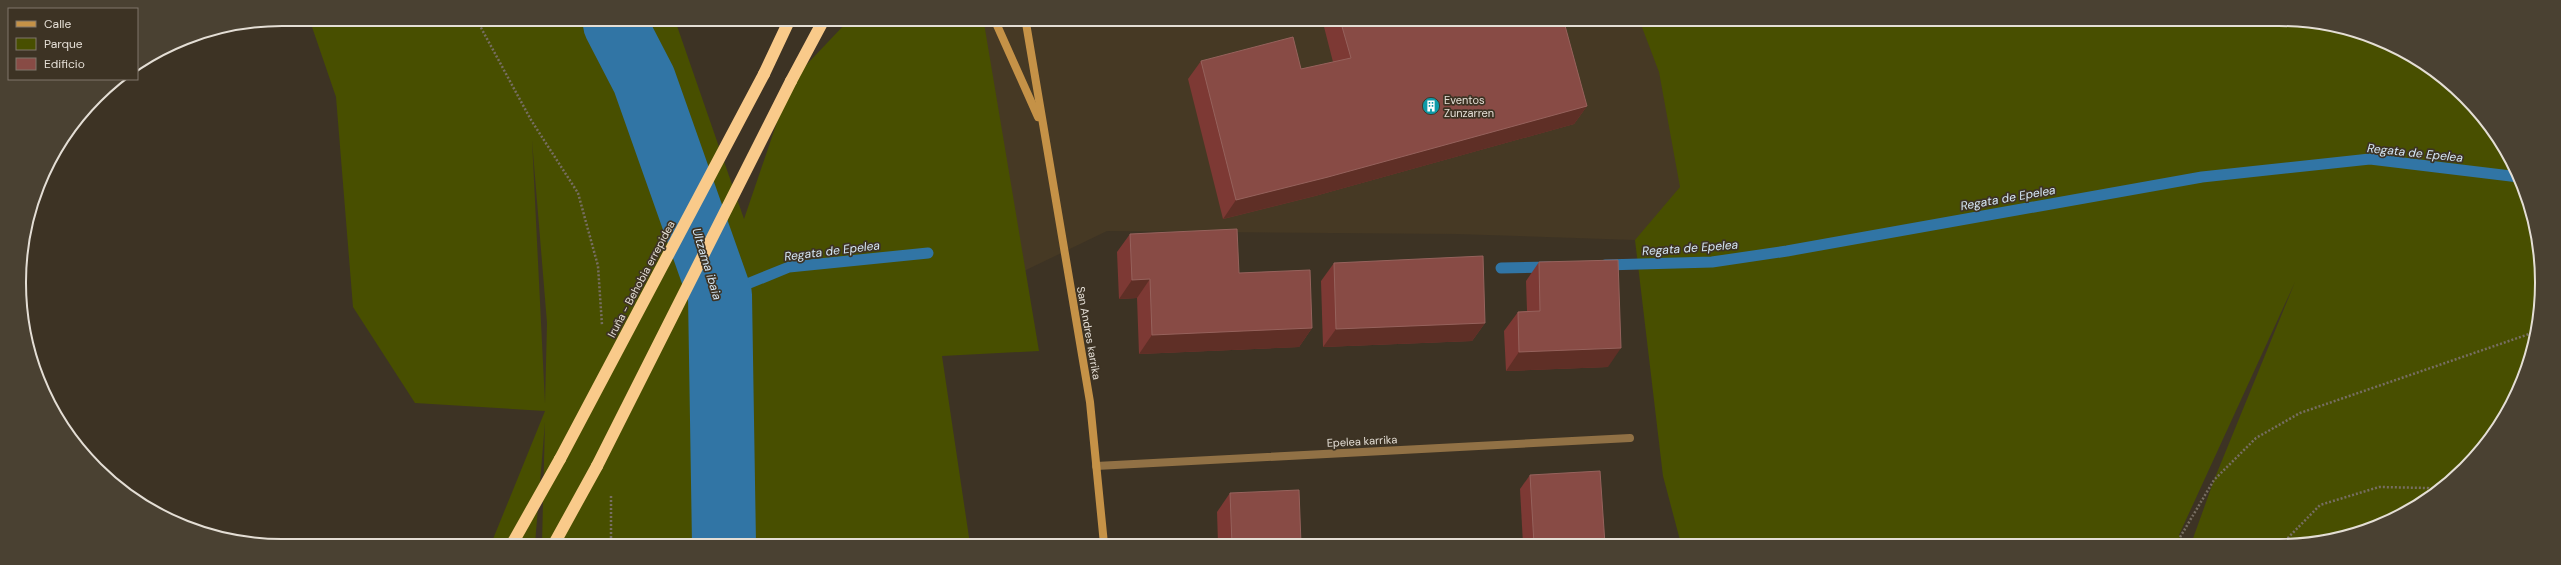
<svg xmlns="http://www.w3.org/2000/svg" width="2561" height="565" font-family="'DM Sans',sans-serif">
  <rect width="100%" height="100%" fill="#3d3324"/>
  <polygon fill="#463924" points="1728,22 1745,232 1635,240 1456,234 1107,231 1024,271 975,23"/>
  <g fill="#484f00" fill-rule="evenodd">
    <polygon points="2313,21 2363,33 2410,54 2452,85 2488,122 2515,166 2533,215 2541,265 2540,317 2515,399 2465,469 2395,519 2313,544 2191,544 2214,480 2295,282 2179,535 2182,544 1681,544 1663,476 1635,240 1680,187 1659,72 1640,22"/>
    <path d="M676 23 744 219 791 81 846 23H984L1039 351 942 356 970 544H542L545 422 535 544H491L545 411 415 403 353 307 336 97 311 24ZM532 140 547 323 545 403Z"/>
  </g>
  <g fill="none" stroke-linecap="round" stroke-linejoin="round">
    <g stroke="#3175a5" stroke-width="11">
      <polyline points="1605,265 1712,262 1787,251 2202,177 2370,159 2519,177"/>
      <polyline points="1501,268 1550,267"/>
      <polyline points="720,295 789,267 928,253"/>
    </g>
    <polyline stroke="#3175a5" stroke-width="64" points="615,24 644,80 720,295 724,544"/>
    <g stroke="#776e62" stroke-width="2.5" stroke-dasharray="2 2" stroke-linecap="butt">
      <polyline points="479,24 531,120 578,193 598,266 602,325"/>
      <polyline points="611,496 611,544"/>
      <polyline points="2176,544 2214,480 2256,438 2300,413 2535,332"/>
      <polyline points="2282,544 2320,505 2379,487 2428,488 2433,492"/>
    </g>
    <polyline stroke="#917145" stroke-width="8" points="1096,466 1630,438"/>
    <g stroke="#c59247" stroke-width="8">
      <polyline points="996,23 1038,117"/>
      <polyline points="1026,23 1090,402 1104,544"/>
    </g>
    <g stroke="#f9ca8a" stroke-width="12">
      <polyline points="764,74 788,23"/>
      <polyline points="791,81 822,23"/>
      <polyline points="512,544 560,459"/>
      <polyline points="554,544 597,466"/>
    </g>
    <g stroke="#f9ca8a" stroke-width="12">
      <polyline points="560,459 764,74"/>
      <polyline points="597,466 791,81"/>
    </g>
  </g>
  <g fill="#7d3934">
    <polygon points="1564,22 1587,106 1574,124 1315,196 1223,219 1188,79 1201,61 1301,69 1333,62 1323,23"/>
    <polygon points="1130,234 1239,273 1312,328 1299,347 1139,354 1137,298 1119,299 1117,252"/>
    <polygon points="1539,262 1608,367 1506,371 1504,331 1518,312 1527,311 1526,281"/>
    <polygon points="1334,263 1485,323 1472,341 1323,347 1321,281"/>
    <polygon points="1530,475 1605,544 1523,544 1520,489"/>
    <polygon points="1230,493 1301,544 1218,544 1217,512"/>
  </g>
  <g fill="#5f2f26">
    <polygon points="1587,106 1574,124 1315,196 1223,219 1236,200"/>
    <polygon points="1150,279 1137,298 1119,299 1132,280"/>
    <polygon points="1485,323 1472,341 1323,347 1336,329"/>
    <polygon points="1312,328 1299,347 1139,354 1152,335"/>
    <polygon points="1621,348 1608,367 1506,371 1519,352"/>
  </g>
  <g fill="#884b45" stroke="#96625c">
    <polygon points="1564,22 1587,106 1328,177 1236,200 1201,61 1293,37 1301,69 1351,58 1341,23"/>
    <polygon points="1237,229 1239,273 1310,270 1312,328 1152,335 1150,279 1132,280 1130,234"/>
    <polygon points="1483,256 1485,323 1336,329 1334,263"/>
    <polygon points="1618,260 1621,348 1519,352 1518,312 1540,311 1539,262"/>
    <polygon points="1600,471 1605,544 1534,544 1530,475"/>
    <polygon points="1299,490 1301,544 1232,544 1230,493"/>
  </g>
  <defs>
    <symbol id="building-disc" viewBox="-11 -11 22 22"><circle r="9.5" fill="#0f9aa8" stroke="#3d3324"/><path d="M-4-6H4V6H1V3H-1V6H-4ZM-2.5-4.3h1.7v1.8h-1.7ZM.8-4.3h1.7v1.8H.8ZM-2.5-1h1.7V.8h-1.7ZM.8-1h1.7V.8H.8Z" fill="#fff"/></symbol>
  </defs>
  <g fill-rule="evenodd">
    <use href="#building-disc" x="1421" y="96" width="20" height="20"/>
  </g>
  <g text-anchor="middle" stroke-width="3.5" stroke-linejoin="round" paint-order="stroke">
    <g font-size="11" fill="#e4ded5" stroke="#3d3324" text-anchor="start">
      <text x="1444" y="104">Eventos<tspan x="1444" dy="13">Zunzarren</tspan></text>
    </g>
    <g font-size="11" fill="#e4ded5" stroke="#3d3324">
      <text transform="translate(641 279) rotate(-62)" y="4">Iruña - Behobia errepidea</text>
      <text transform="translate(1089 333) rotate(80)" y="4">San Andres karrika</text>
      <text transform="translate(1362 441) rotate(-3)" y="4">Epelea karrika</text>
    </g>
    <g font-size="12" font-style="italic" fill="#d6e7f5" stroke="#3d3324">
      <text transform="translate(2415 153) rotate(6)" y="4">Regata de Epelea</text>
      <text transform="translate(2008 198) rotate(-10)" y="4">Regata de Epelea</text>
      <text transform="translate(1690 248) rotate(-4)" y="4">Regata de Epelea</text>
      <text transform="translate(832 251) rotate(-7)" y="4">Regata de Epelea</text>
      <text transform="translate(707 264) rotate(73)" y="4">Ultzama ibaia</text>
    </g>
  </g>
  <path d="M0 0H2561V565H0ZM282 26H2279A256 256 0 0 1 2535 282V283A256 256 0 0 1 2279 539H282A256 256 0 0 1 26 283V282A256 256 0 0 1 282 26Z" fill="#4a4132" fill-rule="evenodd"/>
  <path fill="none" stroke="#e4ded5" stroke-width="2" d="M282 26H2279A256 256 0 0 1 2535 282V283A256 256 0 0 1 2279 539H282A256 256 0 0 1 26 283V282A256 256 0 0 1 282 26Z"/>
  <rect x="8" y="8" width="130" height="72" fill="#3d3324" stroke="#80776b"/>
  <rect x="16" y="21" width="20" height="6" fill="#c59247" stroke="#80776b"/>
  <text x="44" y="28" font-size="12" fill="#e4ded5">Calle</text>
  <rect x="16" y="38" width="20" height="12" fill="#484f00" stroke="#80776b"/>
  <text x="44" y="48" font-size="12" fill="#e4ded5">Parque</text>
  <rect x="16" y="58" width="20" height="12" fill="#884b45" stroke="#80776b"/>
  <text x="44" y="68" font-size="12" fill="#e4ded5">Edificio</text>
</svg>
